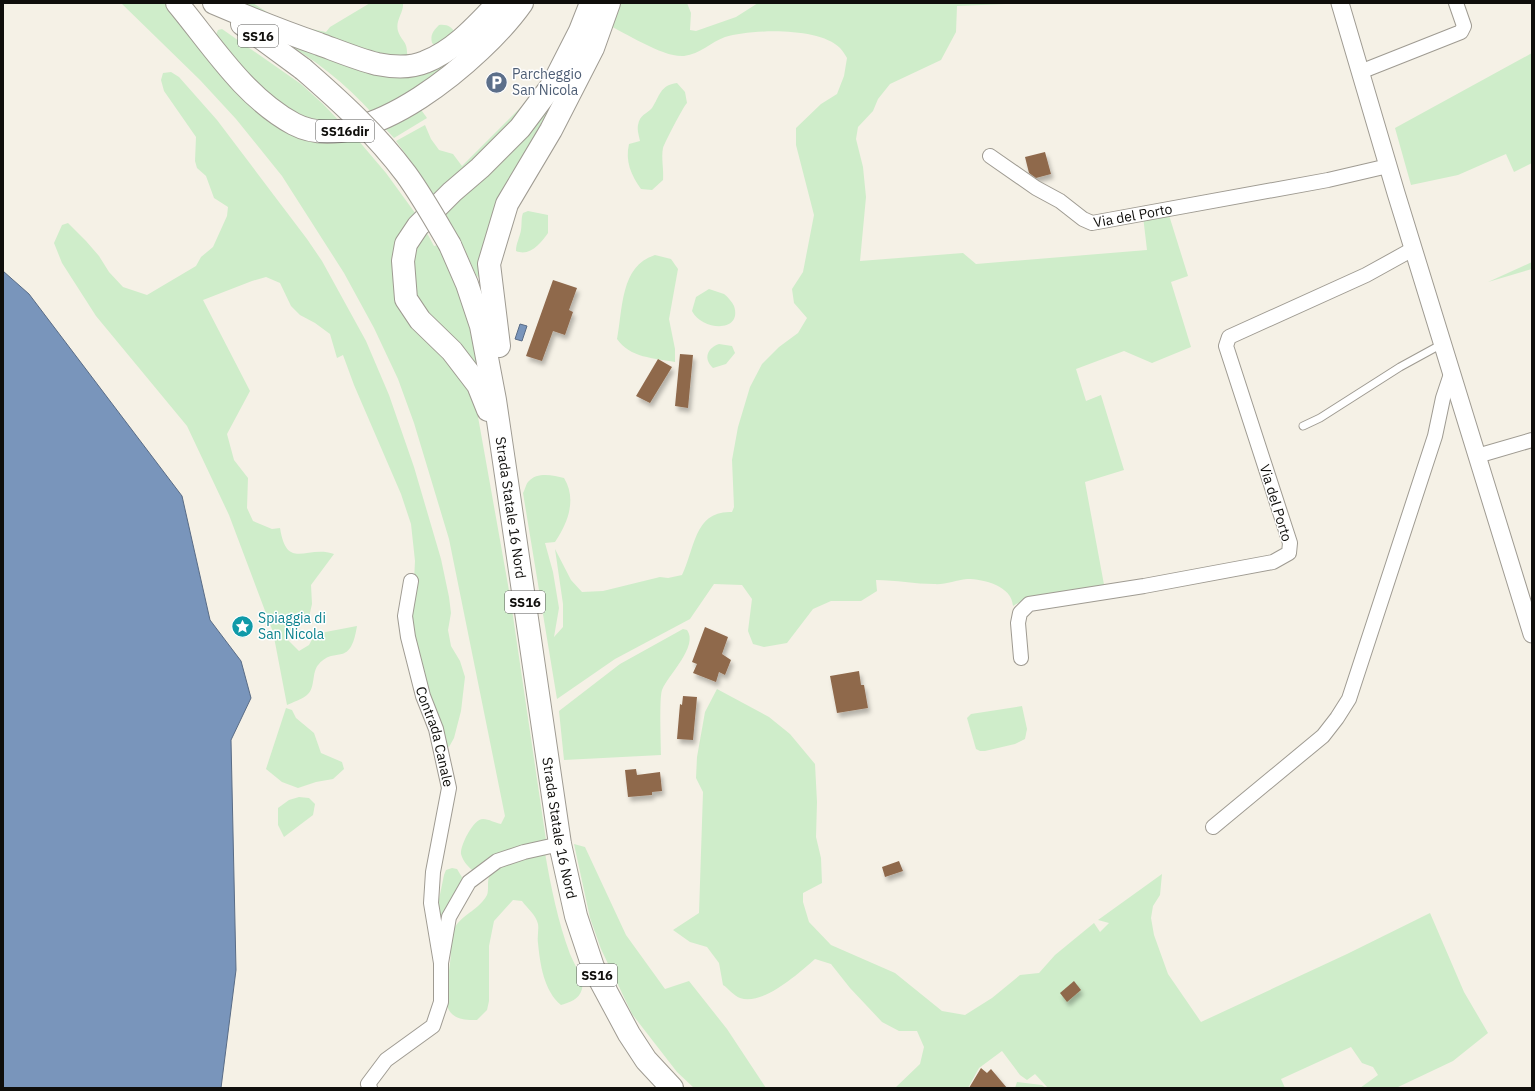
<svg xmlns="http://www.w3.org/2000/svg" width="1535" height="1091" font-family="'IBM Plex Sans',sans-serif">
  <defs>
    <filter id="shadow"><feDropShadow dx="2.5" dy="4.5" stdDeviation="2" flood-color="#0004"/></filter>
  </defs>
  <rect width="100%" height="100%" fill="#f5f1e6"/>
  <g fill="#cfedca">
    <path d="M121 3H171L253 99 352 133 386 173 418 217 399 252 437 351 463 380 475 400 510 596 546 840 474 872C469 867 463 862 461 854 460 846 473 819 483 819 489 819 495 823 501 824L505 816 449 539 414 423 398 379 374 328 344 273 282 176 236 119 200 80Z"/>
    <path d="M243 3H253L270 14 302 27 326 32 330 27 370 3H403C404 13 395 20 398 31 402 43 408 40 407 57L375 56 265 17Z"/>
    <path d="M614 3H687L691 13 690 30 696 31 736 17 758 3H1034L957 6 956 32 941 60 890 84 878 99 873 111 858 127 856 139 863 167 866 197 860 261 963 253 976 264 1147 250 1143 216 1168 212 1188 276 1171 282 1191 347 1152 363 1124 351 1076 369 1086 401 1101 395 1124 470 1085 482 1105 590C1077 592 1036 591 1013 606 1012 586 984 579 967 579 956 580 945 585 934 584 915 584 896 580 876 580L877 591 861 601H831L813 609 787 643 764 647 753 644 748 631 752 599 742 585 714 584 690 619 615 659 557 699 523 493C525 490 526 483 529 481 537 472 553 475 564 478 577 499 568 523 555 542L545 543 553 572 559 608 554 637 563 627V604L555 549 571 580 582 592 603 591 660 577 668 578 682 575C695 549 694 510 732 512L734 507 732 460 738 427 750 387 762 364 779 347 798 333 807 318 794 303 792 289 803 272 814 215 796 145V128L821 104 837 94 844 76 847 58C845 55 843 51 840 48 819 27 752 29 725 37 711 42 700 54 684 56 664 58 626 33 606 24Z"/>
    <path d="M439 25C447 24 453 27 456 35L438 48 432 43C430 35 433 31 439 25Z"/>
    <polygon points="222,29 301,84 323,104 343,125 328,128 279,108 215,37 218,30"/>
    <path d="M278 38 376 67 468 42 442 74 373 114C345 83 314 59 278 38Z"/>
    <polygon points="576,46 480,279 476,275 465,250 445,213"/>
    <polygon points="1532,53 1532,163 1514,172 1506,154 1458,175 1411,185 1395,128"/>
    <path d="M171 72 179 77 217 120 307 239 322 261 366 341 389 395 414 467 441 559 449 597 451 613 448 630 451 646 460 661 465 677 461 711 454 738 449 747 442 743 411 641 415 561 411 524 401 494 354 385 343 355 337 358 330 334 315 323 300 315 291 306 280 283 266 277 252 281 203 300 250 391 227 434 234 460 248 478 247 508 253 521 272 529 280 528C287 572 307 544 334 554L311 585 312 604 309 617 293 628 288 640 299 651 309 645 315 634 357 626C350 669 336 645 319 664 311 672 316 688 307 695 301 700 293 702 287 705L273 632 229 515 187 426 96 316 62 263 54 243 62 225 68 223 86 241 99 256 109 272 123 287 147 295 196 266 201 257 213 247 227 216 228 207 214 198 206 176 197 168 195 161 196 137 164 91 161 80 163 73Z"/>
    <path d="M677 83 685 92 687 103C683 107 665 142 663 148 661 158 664 170 663 180L652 190 641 189C631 175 625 161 629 144L640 141C639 136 637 130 638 125 640 114 646 115 652 108 660 96 660 85 677 83Z"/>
    <polygon points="522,106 521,113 516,121 434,196 425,181 396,141 425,125 431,139 439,150 453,154 462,166"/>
    <polygon points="419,107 427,118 394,138 381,124"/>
    <path d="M528 211 548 215V233C541 243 530 257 516 251 516 243 520 237 521 230 522 224 521 218 523 213Z"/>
    <path d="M422 224 434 246 438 245C463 289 472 337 482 386L416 308 405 266Z"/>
    <path d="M655 255 671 259 678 269 669 319 675 349V362C654 358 630 358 617 339 623 309 620 266 655 255Z"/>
    <polygon points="1532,262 1532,269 1488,282"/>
    <path d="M709 289C714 291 719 292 724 294 728 297 732 302 734 306 743 333 702 331 692 311L696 297Z"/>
    <path d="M719 344 732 346 735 353 726 364 713 368C703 359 707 348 719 344Z"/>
    <path d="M683 629 687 630C699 646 668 675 662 690 659 699 661 743 661 755L564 760 559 711 620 664Z"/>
    <path d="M717 689 769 717 790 734 815 764 817 802 816 837 821 858 822 883 803 893V902L809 922 831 945 895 973 942 1011 965 1015 992 998 1020 975 1039 973 1055 955 1094 923 1100 932 1109 923 1098 920 1162 874 1160 895 1153 906 1151 918 1154 935 1168 974 1201 1022 1347 954 1430 913 1464 992 1488 1033 1453 1061 1396 1088H1360L1378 1075 1373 1067 1362 1063 1351 1047 1281 1079 1285 1088H1048L1035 1074 1027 1080 1020 1075 1002 1051 979 1068 968 1088H895L920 1064 924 1047 917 1031H899L882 1022 850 988 831 964 815 959C799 973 763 1006 740 998 734 996 728 988 723 985L719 963 707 947 690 942 673 930 699 913 703 792 696 778 697 757 705 712Z"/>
    <polygon points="1022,706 1027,729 1025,739 1015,744 985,751 980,751 976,749 967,718 971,714"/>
    <polygon points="286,708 292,710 296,718 314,733 321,753 342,762 344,769 333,779 316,782 298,788 282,782 266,769"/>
    <polygon points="299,797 309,798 315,804 313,815 284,837 278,825 278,808 289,800"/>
    <polygon points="574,844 585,847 626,935 665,989 689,981 727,1029 766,1088 694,1088 677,1072 632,1014 601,949 590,918"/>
    <path d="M545 853C551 887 558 922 570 954 574 964 584 979 582 989 579 1000 570 1002 561 1005 544 991 540 964 538 943 537 937 539 930 538 924 536 915 527 908 522 901L513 900 494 921 489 946V1001L487 1010 477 1020C435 1022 447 992 450 963 452 951 449 939 455 927 464 913 479 910 487 895 489 890 487 882 489 877 491 873 494 870 496 866Z"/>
    <polygon points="452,868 457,869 463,879 434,940 437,909 444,875 446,870"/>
    <polygon points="1017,1082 1042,1085 1046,1088 1015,1088"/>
  </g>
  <g fill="#7995bb" stroke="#596c86">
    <polygon points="3,271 29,294 182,496 210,620 241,661 251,698 231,740 236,970 221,1088 3,1088"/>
    <polygon points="520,324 527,326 522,341 515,339"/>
  </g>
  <g fill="#8f694c" filter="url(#shadow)">
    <polygon points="1045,152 1051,174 1036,178 1029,173 1025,157"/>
    <polygon points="553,280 577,288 569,310 573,312 565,335 553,331 542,361 526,356"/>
    <polygon points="680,354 693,355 688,408 675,406"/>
    <polygon points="658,359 672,367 650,403 636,396"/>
    <polygon points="705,627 728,637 722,654 731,660 725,675 719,672 716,682 693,673 697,664 692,662"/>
    <polygon points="859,671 861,685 864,685 868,708 837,713 830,676"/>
    <polygon points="683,696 697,697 693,740 677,739 680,704 682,705"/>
    <polygon points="636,769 637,775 660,772 662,791 652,792 652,795 628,797 625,770"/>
    <polygon points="899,861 903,871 885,877 882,867"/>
    <polygon points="1074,981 1081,990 1067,1002 1060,993"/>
    <polygon points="981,1068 987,1073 991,1069 1007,1088 969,1088"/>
  </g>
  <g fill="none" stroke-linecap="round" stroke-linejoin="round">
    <defs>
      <polyline id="service" points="1303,426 1320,418 1400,367 1442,344"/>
      <g id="minor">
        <polyline points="1360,72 1461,32 1464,26 1456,3"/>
        <path id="s1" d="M990 156 1036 188 1060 201 1083 219 1092 223 1328 180 1388 166"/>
        <polyline points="1477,456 1532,440"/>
        <path id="s2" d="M411 581 405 616 408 637 423 696 436 729 449 788 433 872 431 903 441 963"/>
        <polyline points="1021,658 1018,623 1020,613 1029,604 1144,586 1273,562 1289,553 1290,543 1226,346 1229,337 1366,275 1413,249"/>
        <polyline points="1213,827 1323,736 1337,718 1349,699 1435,436 1443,398 1451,374"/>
        <polyline points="370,1088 368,1084 386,1060 433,1026 441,1002 441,963 449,917 469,882 497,861 524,852 560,844"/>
      </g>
      <polyline id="tertiary" points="1340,3 1396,193 1532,634"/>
      <g id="primary">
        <path d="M177 3C212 45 244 97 294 124 364 161 484 57 522 3"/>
        <path d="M214 3C249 18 284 32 319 44 338 51 357 59 377 64 392 67 411 68 425 62 455 50 476 26 498 3"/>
        <polyline points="242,24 303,69"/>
        <path id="s3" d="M450 245 467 284 481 326 495 400 560 844 576 916 593 967 629 1034 646 1060 672 1088"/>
        <polyline points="499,346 489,264 507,204 551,130 593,48 609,3"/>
        <polyline points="488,410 478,385 452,351 420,320 406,299 403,261 406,244 418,226 452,192 480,168 520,128 553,84 580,31 591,3"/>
      </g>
    </defs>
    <use href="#service" stroke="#9f9b92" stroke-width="9"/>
    <use href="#minor" stroke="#9f9b92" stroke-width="16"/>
    <use href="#tertiary" stroke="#9f9b92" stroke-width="19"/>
    <use href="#primary" stroke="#9f9b92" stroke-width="24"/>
    <use href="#service" stroke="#fff" stroke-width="7"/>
    <use href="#minor" stroke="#fff" stroke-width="14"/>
    <use href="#tertiary" stroke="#fff" stroke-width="17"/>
    <use href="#primary" stroke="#fff" stroke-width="22"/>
    <defs>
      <path id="primary-bridge" d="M303 69C340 101 376 134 406 174 422 196 436 221 450 245"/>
    </defs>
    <use href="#primary-bridge" stroke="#9f9b92" stroke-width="24" stroke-linecap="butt"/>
    <use href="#primary-bridge" stroke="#fff" stroke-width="22"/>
  </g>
  <defs>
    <symbol id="parking-disc" viewBox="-11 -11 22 22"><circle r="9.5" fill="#5c6f8a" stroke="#fff"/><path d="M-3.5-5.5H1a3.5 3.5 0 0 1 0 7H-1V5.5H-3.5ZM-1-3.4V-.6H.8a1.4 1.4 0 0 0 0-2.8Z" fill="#fff"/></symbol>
    <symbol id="sight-disc" viewBox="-11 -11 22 22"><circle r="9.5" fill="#0f9aa8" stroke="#fff"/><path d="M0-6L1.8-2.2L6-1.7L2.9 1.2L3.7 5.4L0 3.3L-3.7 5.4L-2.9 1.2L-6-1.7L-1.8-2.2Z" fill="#fff"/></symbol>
  </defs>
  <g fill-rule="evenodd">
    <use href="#parking-disc" x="484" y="70" width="25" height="25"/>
    <use href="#sight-disc" x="230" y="614" width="25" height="25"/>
  </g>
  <g text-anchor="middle" stroke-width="3" stroke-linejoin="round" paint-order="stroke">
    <g fill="#fff" stroke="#575654" stroke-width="1">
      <rect x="238" y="25" width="40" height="22" rx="3"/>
      <rect x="316" y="120" width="58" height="22" rx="3"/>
      <rect x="505" y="591" width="40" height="22" rx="3"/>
      <rect x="577" y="964" width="40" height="22" rx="3"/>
    </g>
    <g font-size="13" font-weight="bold" fill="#0f0e0b">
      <text x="258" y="41">SS16</text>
      <text x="345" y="136">SS16dir</text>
      <text x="525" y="607">SS16</text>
      <text x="597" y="980">SS16</text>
    </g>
    <g font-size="14" fill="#4e5e75" stroke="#fff" text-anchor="start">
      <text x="512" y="79">Parcheggio<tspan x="512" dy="16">San Nicola</tspan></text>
    </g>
    <g font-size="14" fill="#0f0e0b" stroke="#fff">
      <text dy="5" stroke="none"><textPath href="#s1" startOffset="164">Via del Porto</textPath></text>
      <text transform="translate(1276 503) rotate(73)" y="5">Via del Porto</text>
      <text dy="5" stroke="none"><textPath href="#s3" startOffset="271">Strada Statale 16 Nord</textPath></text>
      <text dy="5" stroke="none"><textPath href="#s2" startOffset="160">Contrada Canale</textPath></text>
      <text dy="5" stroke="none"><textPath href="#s3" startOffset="595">Strada Statale 16 Nord</textPath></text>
    </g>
    <g font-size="14" fill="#0d838f" stroke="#fff" text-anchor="start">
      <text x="258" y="623">Spiaggia di<tspan x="258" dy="16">San Nicola</tspan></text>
    </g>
  </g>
  <rect width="1535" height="1091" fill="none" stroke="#0f0e0b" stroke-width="8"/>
</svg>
